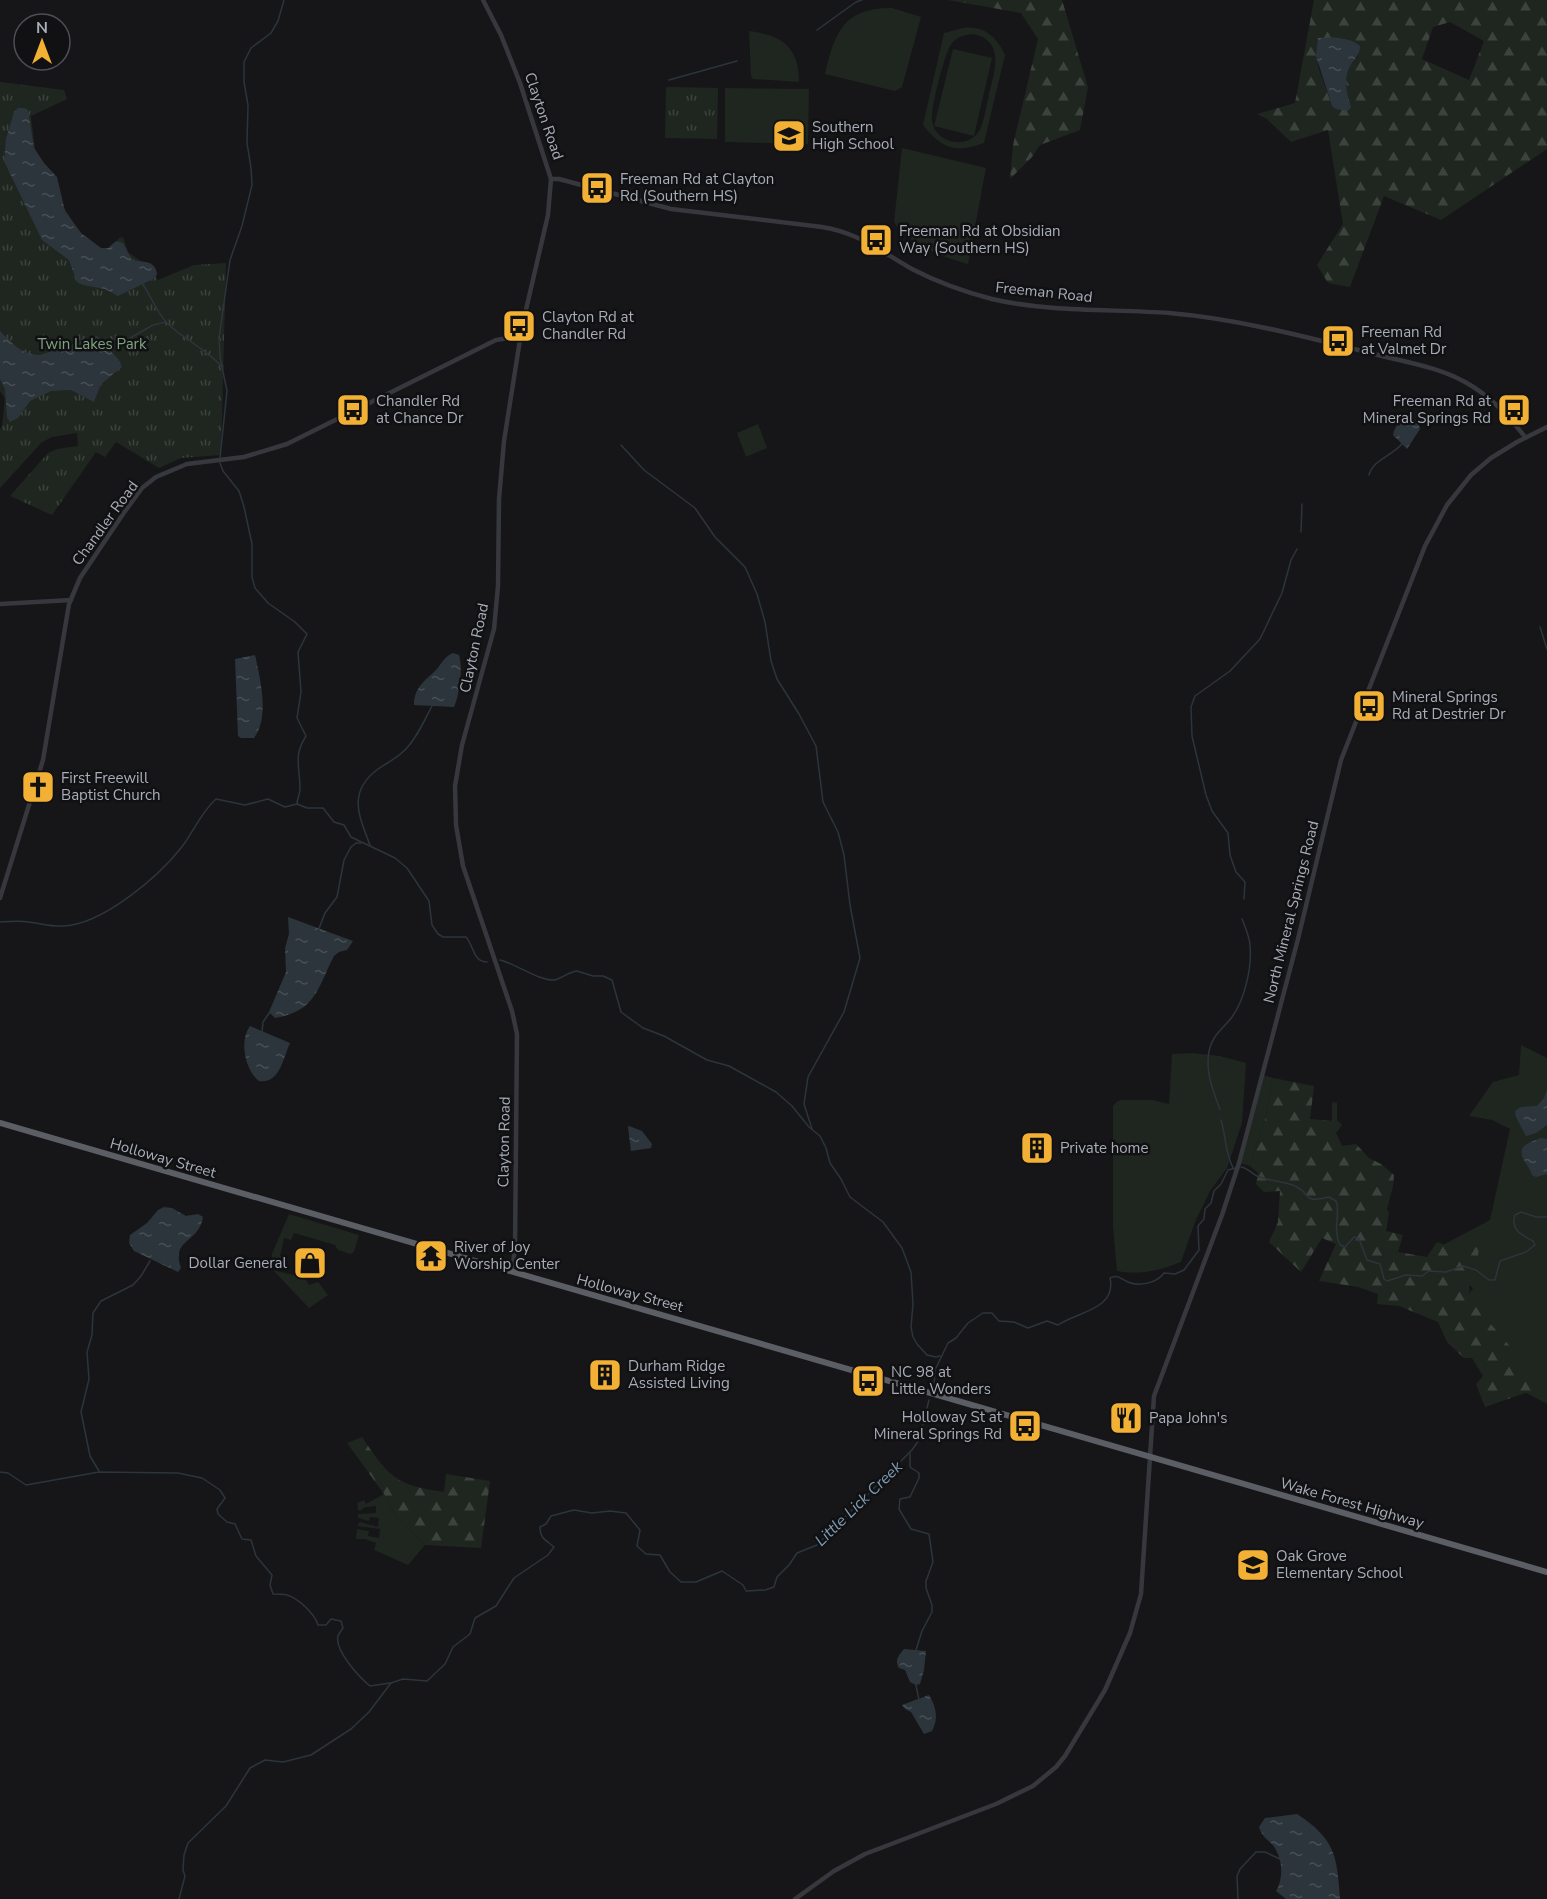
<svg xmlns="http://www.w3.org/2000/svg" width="1547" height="1899" font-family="'Nunito Sans',sans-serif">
  <defs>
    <pattern id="forest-firs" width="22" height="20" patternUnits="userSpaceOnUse" patternTransform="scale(1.5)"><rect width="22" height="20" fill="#1e261f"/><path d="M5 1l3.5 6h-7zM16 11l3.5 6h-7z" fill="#3c433d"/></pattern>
    <pattern id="park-tufts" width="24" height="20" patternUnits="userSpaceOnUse" patternTransform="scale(1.5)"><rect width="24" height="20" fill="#1e261f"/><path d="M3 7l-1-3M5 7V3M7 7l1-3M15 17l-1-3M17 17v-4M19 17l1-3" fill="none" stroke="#3c433d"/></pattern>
    <pattern id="water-ripples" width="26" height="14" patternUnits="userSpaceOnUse" patternTransform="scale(1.5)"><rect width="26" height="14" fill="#2c353c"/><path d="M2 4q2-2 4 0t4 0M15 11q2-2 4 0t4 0" fill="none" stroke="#485056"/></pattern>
  </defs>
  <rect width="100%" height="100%" fill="#161618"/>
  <g fill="#1e261f" fill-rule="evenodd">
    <path d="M892 8 921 17 902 87 895 91 825 74C834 33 844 7 892 8Z"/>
    <path d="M963 28C984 25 997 37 1005 55L984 143C955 154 941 148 923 125L944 33ZM972 34C1008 40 993 76 988 99 985 110 984 125 977 134 962 150 933 141 932 119 931 107 945 51 952 43 957 37 964 35 972 34Z"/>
    <path d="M749 31C782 35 799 47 799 82L753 79 751 76Z"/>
    <polygon points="953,49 992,58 974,136 934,126"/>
    <polygon points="725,88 809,89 808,144 725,142"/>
    <path d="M902 148 986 168 968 264C944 258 908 244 894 222Z"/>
    <polygon points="758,424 767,448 746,457 737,433"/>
    <polygon points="1521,1045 1547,1058 1547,1404 1512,1385 1445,1333 1473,1288 1431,1259 1441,1246 1490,1220 1510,1129 1492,1120 1469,1116 1493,1082 1519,1075"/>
    <path d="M1192 1053 1220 1056 1246 1063 1242 1123 1227 1168 1210 1191 1195 1222 1181 1262C1159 1271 1140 1275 1117 1271L1113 1227V1106L1118 1101 1122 1100H1153L1169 1104 1172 1054Z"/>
    <polygon points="1263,1075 1273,1078 1265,1120 1250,1166 1240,1163"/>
    <polygon points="289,1214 359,1235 354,1252 350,1254 338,1250 335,1245 294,1233 291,1240 284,1238 280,1256 285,1258 283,1263 272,1260 272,1254"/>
    <polygon points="273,1270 305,1278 309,1285 318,1282 328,1295 309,1308"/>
    <polygon points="384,1494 396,1517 425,1545 408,1565 374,1550 376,1543 365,1539 356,1539 357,1529 369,1531 368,1536 379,1538 380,1529 357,1526 360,1522 378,1527 379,1518 370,1517 369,1521 358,1518 358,1514 376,1513 376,1506 365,1507 360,1511 358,1510 357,1503 364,1500 366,1504"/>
  </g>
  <g fill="url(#forest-firs)" fill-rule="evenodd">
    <polygon points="948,0 1062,0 1088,87 1080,130 1040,145 1032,157 1010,179 1013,145 1038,39 1021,13"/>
    <path d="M1314 0H1547V149L1441 220 1384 196 1350 287 1328 283 1317 265 1343 224 1328 130 1291 142 1267 119 1257 114 1295 103ZM1450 22 1484 41 1469 80 1422 59 1433 27ZM1328 38 1356 43 1358 56C1342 72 1345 87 1351 107L1332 106 1318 66Z"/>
    <polygon points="1273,1078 1314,1086 1310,1119 1332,1121 1332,1102 1337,1103 1337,1120 1342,1125 1336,1133 1342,1146 1356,1144 1369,1158 1381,1164 1394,1175 1393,1186 1387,1209 1389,1212 1386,1231 1403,1235 1398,1252 1427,1257 1437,1242 1453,1248 1479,1247 1477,1265 1469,1284 1470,1300 1514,1351 1540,1388 1485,1407 1476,1384 1483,1376 1472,1358 1464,1358 1447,1342 1438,1322 1399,1306 1377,1304 1378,1294 1358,1287 1319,1281 1336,1244 1322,1238 1301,1272 1269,1242 1278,1222 1280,1191 1264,1192 1256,1184 1258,1173 1250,1166 1265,1120"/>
    <path d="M362 1437C389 1477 395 1485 444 1492L446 1474 490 1481 481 1548 425 1545 396 1517 384 1494 347 1443Z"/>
  </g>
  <g fill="url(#park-tufts)">
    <polygon points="0,82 64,90 67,99 31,116 35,149 59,200 77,228 89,242 109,252 119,238 123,237 128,252 142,262 158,280 194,265 226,263 221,455 181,458 159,468 116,442 105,457 96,452 52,515 10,496 48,453 57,449 78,446 77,433 52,437 42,442 0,488 0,429 2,427 5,398 0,391"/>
    <polygon points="666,87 718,88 717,139 665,138"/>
  </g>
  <g fill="url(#water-ripples)">
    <path d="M1318 38C1331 37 1350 37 1360 46 1360 54 1356 57 1352 63 1342 78 1347 92 1351 107L1348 111 1336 109 1332 106 1316 56Z"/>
    <path d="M18 108H24L28 110 34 148 44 163 57 177 65 211 81 233 101 248H108L116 241 123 243 132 260C143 263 155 259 157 274L155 278 118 296 105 289 83 285 77 282 69 260 42 240 4 161 6 139 14 112Z"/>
    <path d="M0 331C12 343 21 355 40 355L97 336 119 360 122 367 101 384 94 402 71 390 51 391 30 401 18 418 10 422 7 417 5 389 0 379Z"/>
    <path d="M1413 419 1418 421 1420 429 1407 449 1393 435C1395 423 1402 421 1413 419Z"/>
    <path d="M453 653 459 655C463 668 460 694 454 707L414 705C414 687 425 681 436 670 442 663 445 656 453 653Z"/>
    <path d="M255 655C260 678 270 717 254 738H241L238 736 235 659Z"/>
    <path d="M288 917 353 941 347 950 339 952 334 956C317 989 316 1011 275 1018L269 1012 286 972 285 948 289 934Z"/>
    <path d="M250 1026 290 1043C283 1058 280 1084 259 1081 245 1070 239 1041 250 1026Z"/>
    <polygon points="1547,1090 1547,1125 1536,1133 1526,1136 1516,1117 1515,1111 1521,1107 1537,1106 1544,1098"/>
    <polygon points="629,1126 642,1131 652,1144 651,1148 631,1151 628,1127"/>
    <path d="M1541 1138 1547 1139V1174L1536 1177 1532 1175C1530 1166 1513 1152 1527 1144 1531 1141 1537 1140 1541 1138Z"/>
    <path d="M164 1207 172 1208 186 1216 198 1214 203 1217C200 1238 180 1240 179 1254 178 1259 180 1264 181 1268L178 1272 134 1251 129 1243 130 1235 147 1223 158 1210Z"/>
    <path d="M904 1649 926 1651 924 1670 920 1684 916 1685 910 1682 905 1670 899 1668C894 1660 899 1655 904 1649Z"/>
    <path d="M929 1695C936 1707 939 1718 932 1731L924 1734 911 1712 905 1709 902 1705Z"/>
    <path d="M1297 1814C1335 1839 1337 1855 1340 1899H1286L1276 1891C1283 1879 1283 1863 1276 1850 1271 1840 1263 1840 1259 1827L1265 1818Z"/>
  </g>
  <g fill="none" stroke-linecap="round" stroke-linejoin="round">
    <g stroke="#2c353c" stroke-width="1.5">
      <polyline points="817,30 856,2 862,0"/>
      <polyline points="669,80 737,61"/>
      <path d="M142 283C151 296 156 311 167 323 184 340 207 349 222 367"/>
      <polyline points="109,350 153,325 166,322"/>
      <polyline points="621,445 644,470 695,508 715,537 745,567 757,594 765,622 771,661 777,679 799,714 816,746 823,802 838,832 844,855 850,905 860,958 844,1012 808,1077 804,1104 812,1129"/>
      <polyline points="220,458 227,391 220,357 219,338 230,260 242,226 252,185 251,168 247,143 248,105 244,82 244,62 251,48 271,33 278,21 284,0"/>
      <path d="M220 463 223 471 239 491 244 507 252 544V577L255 588 268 603 295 622 307 634 298 652 301 692 297 718 306 736C293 756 300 767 300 789 300 794 297 799 297 804"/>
      <path d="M1369 475C1373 460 1390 457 1402 444"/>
      <polyline points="1301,532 1302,504"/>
      <polyline points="1540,627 1547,649"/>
      <path d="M370 845C359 816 347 792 378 769 387 763 397 758 405 750 417 738 424 721 432 706"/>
      <polyline points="1244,899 1245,882 1236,872 1230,855 1228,833 1212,811 1206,795 1192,736 1191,707 1195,696 1230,671 1260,639 1282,593 1291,560 1297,549"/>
      <path d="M0 922C9 922 19 920 28 922 40 923 51 927 64 926 103 924 158 877 181 848 193 833 201 812 216 799L245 805 268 799 285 807 297 804 307 808H323L334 822 344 825 351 837 395 858 407 868 429 901 432 925 438 934 443 937H466C474 946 473 962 487 962"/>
      <polyline points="318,931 325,913 337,897 344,860 351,847 356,843 361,843"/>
      <path d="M500 960C516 964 540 981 554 980 563 978 568 972 577 971L593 976H603L612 980 621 1012 643 1028 664 1036 707 1060 729 1066 776 1092 792 1106 809 1127 820 1136 826 1148 830 1163 841 1179 850 1197 883 1222 902 1248 911 1272 913 1304 911 1327 913 1337 917 1344 927 1355 936 1357 940 1356"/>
      <polyline points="262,1032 263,1022 270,1012"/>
      <path d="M1220 1110C1213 1090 1205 1072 1209 1051 1212 1035 1223 1029 1232 1017 1245 999 1252 967 1250 946 1250 937 1245 927 1242 919"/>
      <path d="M1221 1120C1226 1137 1225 1152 1233 1168"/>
      <path d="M1241 1167C1248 1168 1251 1173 1257 1176 1269 1181 1284 1181 1295 1186 1312 1193 1300 1204 1329 1197L1336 1201C1341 1214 1332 1229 1340 1245L1345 1247 1354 1237 1359 1239 1367 1260 1380 1264 1384 1279 1387 1281 1406 1275 1422 1276 1429 1271 1446 1272 1463 1266 1476 1270 1489 1280H1495L1500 1261 1526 1252 1535 1245 1533 1241C1522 1235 1510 1230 1515 1215L1521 1212 1536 1217H1547"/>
      <path d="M934 1386 935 1370 948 1343 956 1338 968 1323 983 1313H992L999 1321 1014 1322 1028 1328 1047 1321 1058 1325C1076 1312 1117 1310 1110 1278 1119 1274 1120 1279 1128 1282 1139 1287 1157 1283 1164 1273L1175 1274 1184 1270 1199 1250 1198 1226 1204 1219 1205 1209 1211 1203 1214 1191 1221 1184 1228 1170 1236 1168"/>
      <polyline points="910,1454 910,1467 919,1473 919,1478 910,1497 900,1499 899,1509 911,1529 929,1534 933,1562 926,1581 926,1588 932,1605 932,1612 922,1631 916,1650"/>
      <polyline points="99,1471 90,1456 81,1412 89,1379 87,1352 92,1335 93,1313 101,1301 133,1285 141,1276 150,1261"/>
      <path d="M0 1472 8 1473 26 1485 99 1472 178 1473 202 1478 220 1490 225 1498 217 1509 218 1514 227 1522 235 1524 242 1539 251 1540 256 1556 272 1575 270 1585 273 1594C277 1594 283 1594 287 1595 298 1598 315 1614 318 1625H326L331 1619 341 1621 343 1628C341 1631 339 1633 338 1636 334 1650 360 1678 370 1686L390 1683"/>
      <polyline points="916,1685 919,1700"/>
      <path d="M179 1899 185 1876 183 1870 184 1855 188 1843 226 1806 250 1768 265 1760 283 1762 311 1755 351 1729 369 1712 391 1683 403 1679 427 1681 445 1664 453 1647 470 1634 475 1618 496 1606 514 1578 548 1555 554 1547C546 1540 540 1539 540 1527L546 1524 551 1516 574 1510 592 1513 610 1511 626 1513 640 1530 637 1546 646 1554 660 1555 670 1572 681 1582H696L722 1571 743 1585 746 1591 765 1590 774 1587 777 1577 789 1565 797 1553 817 1545 912 1450 919 1440 929 1400"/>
      <polyline points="1238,1899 1237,1876 1240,1869 1256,1852 1265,1852 1280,1859"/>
    </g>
    <g stroke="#37383d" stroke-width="4.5">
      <polyline points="483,0 501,35 520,83 551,179 548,215 522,327 504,441 499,499 498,586 494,629 462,745 455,786 456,825 463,866 512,1011 517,1034 515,1248 512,1272"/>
      <path d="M551 179H559L671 209 822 227C857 232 882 252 912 269 937 282 965 292 992 299 1047 312 1112 309 1169 313 1239 319 1306 337 1374 354 1405 362 1438 367 1465 382 1489 395 1509 416 1525 437"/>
      <polyline points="0,604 71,600"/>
      <polyline points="0,898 43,760 69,604 80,578 123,514 142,488 156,477 187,464 244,457 287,444 496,340 515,337 520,338"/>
      <polyline points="795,1899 834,1871 865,1854 996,1804 1033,1786 1056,1767 1065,1756 1105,1690 1130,1633 1141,1594 1154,1396 1222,1215 1239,1163 1298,939 1341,760 1425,546 1447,505 1471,475 1491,458 1517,442 1547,427"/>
    </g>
    <polyline stroke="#5b5e65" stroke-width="6" points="0,1123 1547,1572"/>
  </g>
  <defs>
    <symbol id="school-square" viewBox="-11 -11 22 22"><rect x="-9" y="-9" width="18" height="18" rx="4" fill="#f2b134" stroke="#111113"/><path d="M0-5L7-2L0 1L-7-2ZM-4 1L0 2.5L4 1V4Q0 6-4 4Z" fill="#111"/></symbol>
    <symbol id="bus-square" viewBox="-11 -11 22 22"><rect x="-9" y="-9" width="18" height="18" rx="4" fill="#f2b134" stroke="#111113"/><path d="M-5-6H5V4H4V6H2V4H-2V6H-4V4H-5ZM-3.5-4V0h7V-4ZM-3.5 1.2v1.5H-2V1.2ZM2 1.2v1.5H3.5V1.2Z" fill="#111"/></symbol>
    <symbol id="church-square" viewBox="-11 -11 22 22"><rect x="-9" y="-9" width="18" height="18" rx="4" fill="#f2b134" stroke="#111113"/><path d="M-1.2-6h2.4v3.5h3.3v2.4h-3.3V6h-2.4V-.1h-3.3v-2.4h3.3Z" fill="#111"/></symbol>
    <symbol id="building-square" viewBox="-11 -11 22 22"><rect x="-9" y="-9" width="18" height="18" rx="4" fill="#f2b134" stroke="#111113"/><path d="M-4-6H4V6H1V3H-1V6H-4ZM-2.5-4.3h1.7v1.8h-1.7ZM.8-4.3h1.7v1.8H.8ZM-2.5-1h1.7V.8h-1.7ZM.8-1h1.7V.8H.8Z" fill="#111"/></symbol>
    <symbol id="temple-square" viewBox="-11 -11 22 22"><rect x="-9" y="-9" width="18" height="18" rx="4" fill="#f2b134" stroke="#111113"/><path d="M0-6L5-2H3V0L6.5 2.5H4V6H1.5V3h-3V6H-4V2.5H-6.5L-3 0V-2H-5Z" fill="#111"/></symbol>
    <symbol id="shop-square" viewBox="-11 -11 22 22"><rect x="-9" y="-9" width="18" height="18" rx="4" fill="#f2b134" stroke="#111113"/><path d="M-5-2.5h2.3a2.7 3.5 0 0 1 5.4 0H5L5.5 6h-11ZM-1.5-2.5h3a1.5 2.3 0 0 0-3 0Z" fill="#111"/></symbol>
    <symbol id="restaurant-square" viewBox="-11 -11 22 22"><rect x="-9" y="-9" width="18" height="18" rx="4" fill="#f2b134" stroke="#111113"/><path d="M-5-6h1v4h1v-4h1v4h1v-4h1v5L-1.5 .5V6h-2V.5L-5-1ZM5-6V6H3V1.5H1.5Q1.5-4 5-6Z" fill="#111"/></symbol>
  </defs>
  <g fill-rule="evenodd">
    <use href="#school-square" x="770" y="117" width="38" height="38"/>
    <use href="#bus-square" x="578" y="169" width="38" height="38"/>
    <use href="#bus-square" x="857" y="221" width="38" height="38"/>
    <use href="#bus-square" x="500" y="307" width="38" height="38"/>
    <use href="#bus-square" x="1319" y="322" width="38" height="38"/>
    <use href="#bus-square" x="334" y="391" width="38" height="38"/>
    <use href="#bus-square" x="1495" y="391" width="38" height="38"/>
    <use href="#bus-square" x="1350" y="687" width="38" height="38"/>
    <use href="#church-square" x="19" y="768" width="38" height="38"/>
    <use href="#building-square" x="1018" y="1129" width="38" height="38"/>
    <use href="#temple-square" x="412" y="1237" width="38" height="38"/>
    <use href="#shop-square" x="291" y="1244" width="38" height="38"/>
    <use href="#building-square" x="586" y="1356" width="38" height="38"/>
    <use href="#bus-square" x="849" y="1362" width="38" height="38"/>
    <use href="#restaurant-square" x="1107" y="1399" width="38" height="38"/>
    <use href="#bus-square" x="1006" y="1407" width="38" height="38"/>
    <use href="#school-square" x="1234" y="1546" width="38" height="38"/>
  </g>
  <g text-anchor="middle" stroke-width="5" stroke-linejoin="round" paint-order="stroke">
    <g font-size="15" fill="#a8adb8" stroke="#111113">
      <text transform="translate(544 116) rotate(71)" y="5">Clayton Road</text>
      <text transform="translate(1044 292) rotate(6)" y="5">Freeman Road</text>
      <text transform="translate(105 523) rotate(-54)" y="5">Chandler Road</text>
      <text transform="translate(474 648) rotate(-78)" y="5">Clayton Road</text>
      <text transform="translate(1291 912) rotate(-76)" y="5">North Mineral Springs Road</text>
      <text transform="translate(504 1142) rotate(-89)" y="5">Clayton Road</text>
      <text transform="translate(163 1158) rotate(16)" y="5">Holloway Street</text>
      <text transform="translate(630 1293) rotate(15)" y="5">Holloway Street</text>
      <text transform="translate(1352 1503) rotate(16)" y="5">Wake Forest Highway</text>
    </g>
    <g font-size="15" fill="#a8adb8" stroke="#111113" text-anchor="start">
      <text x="812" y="132">Southern<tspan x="812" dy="17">High School</tspan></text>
      <text x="620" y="184">Freeman Rd at Clayton<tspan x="620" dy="17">Rd (Southern HS)</tspan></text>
      <text x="899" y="236">Freeman Rd at Obsidian<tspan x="899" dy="17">Way (Southern HS)</tspan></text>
      <text x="542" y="322">Clayton Rd at<tspan x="542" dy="17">Chandler Rd</tspan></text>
      <text x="1361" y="337">Freeman Rd<tspan x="1361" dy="17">at Valmet Dr</tspan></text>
      <text x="376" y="406">Chandler Rd<tspan x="376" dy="17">at Chance Dr</tspan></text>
      <text x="1491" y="406" text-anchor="end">Freeman Rd at<tspan x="1491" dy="17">Mineral Springs Rd</tspan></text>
      <text x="1392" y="702">Mineral Springs<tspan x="1392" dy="17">Rd at Destrier Dr</tspan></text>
      <text x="61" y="783">First Freewill<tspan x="61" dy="17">Baptist Church</tspan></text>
      <text x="1060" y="1153">Private home</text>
      <text x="454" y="1252">River of Joy<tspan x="454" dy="17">Worship Center</tspan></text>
      <text x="287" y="1268" text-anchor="end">Dollar General</text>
      <text x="628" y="1371">Durham Ridge<tspan x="628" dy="17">Assisted Living</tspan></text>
      <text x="891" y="1377">NC 98 at<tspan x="891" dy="17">Little Wonders</tspan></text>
      <text x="1002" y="1422" text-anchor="end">Holloway St at<tspan x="1002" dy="17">Mineral Springs Rd</tspan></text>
      <text x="1149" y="1423">Papa John's</text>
      <text x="1276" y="1561">Oak Grove<tspan x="1276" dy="17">Elementary School</tspan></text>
    </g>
    <g font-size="15" fill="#7fa381" stroke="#111113">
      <text x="92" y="349">Twin Lakes Park</text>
    </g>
    <g font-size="16" font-style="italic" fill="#7f9bb3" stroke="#111113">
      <text transform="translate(858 1503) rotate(-44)" y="6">Little Lick Creek</text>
    </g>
  </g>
  <g transform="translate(42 42)"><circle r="28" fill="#111113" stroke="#4d4f55" stroke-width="1.5"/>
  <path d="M0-4.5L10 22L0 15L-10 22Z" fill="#f2b134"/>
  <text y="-9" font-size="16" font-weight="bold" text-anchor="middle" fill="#a8adb8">N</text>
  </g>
</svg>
